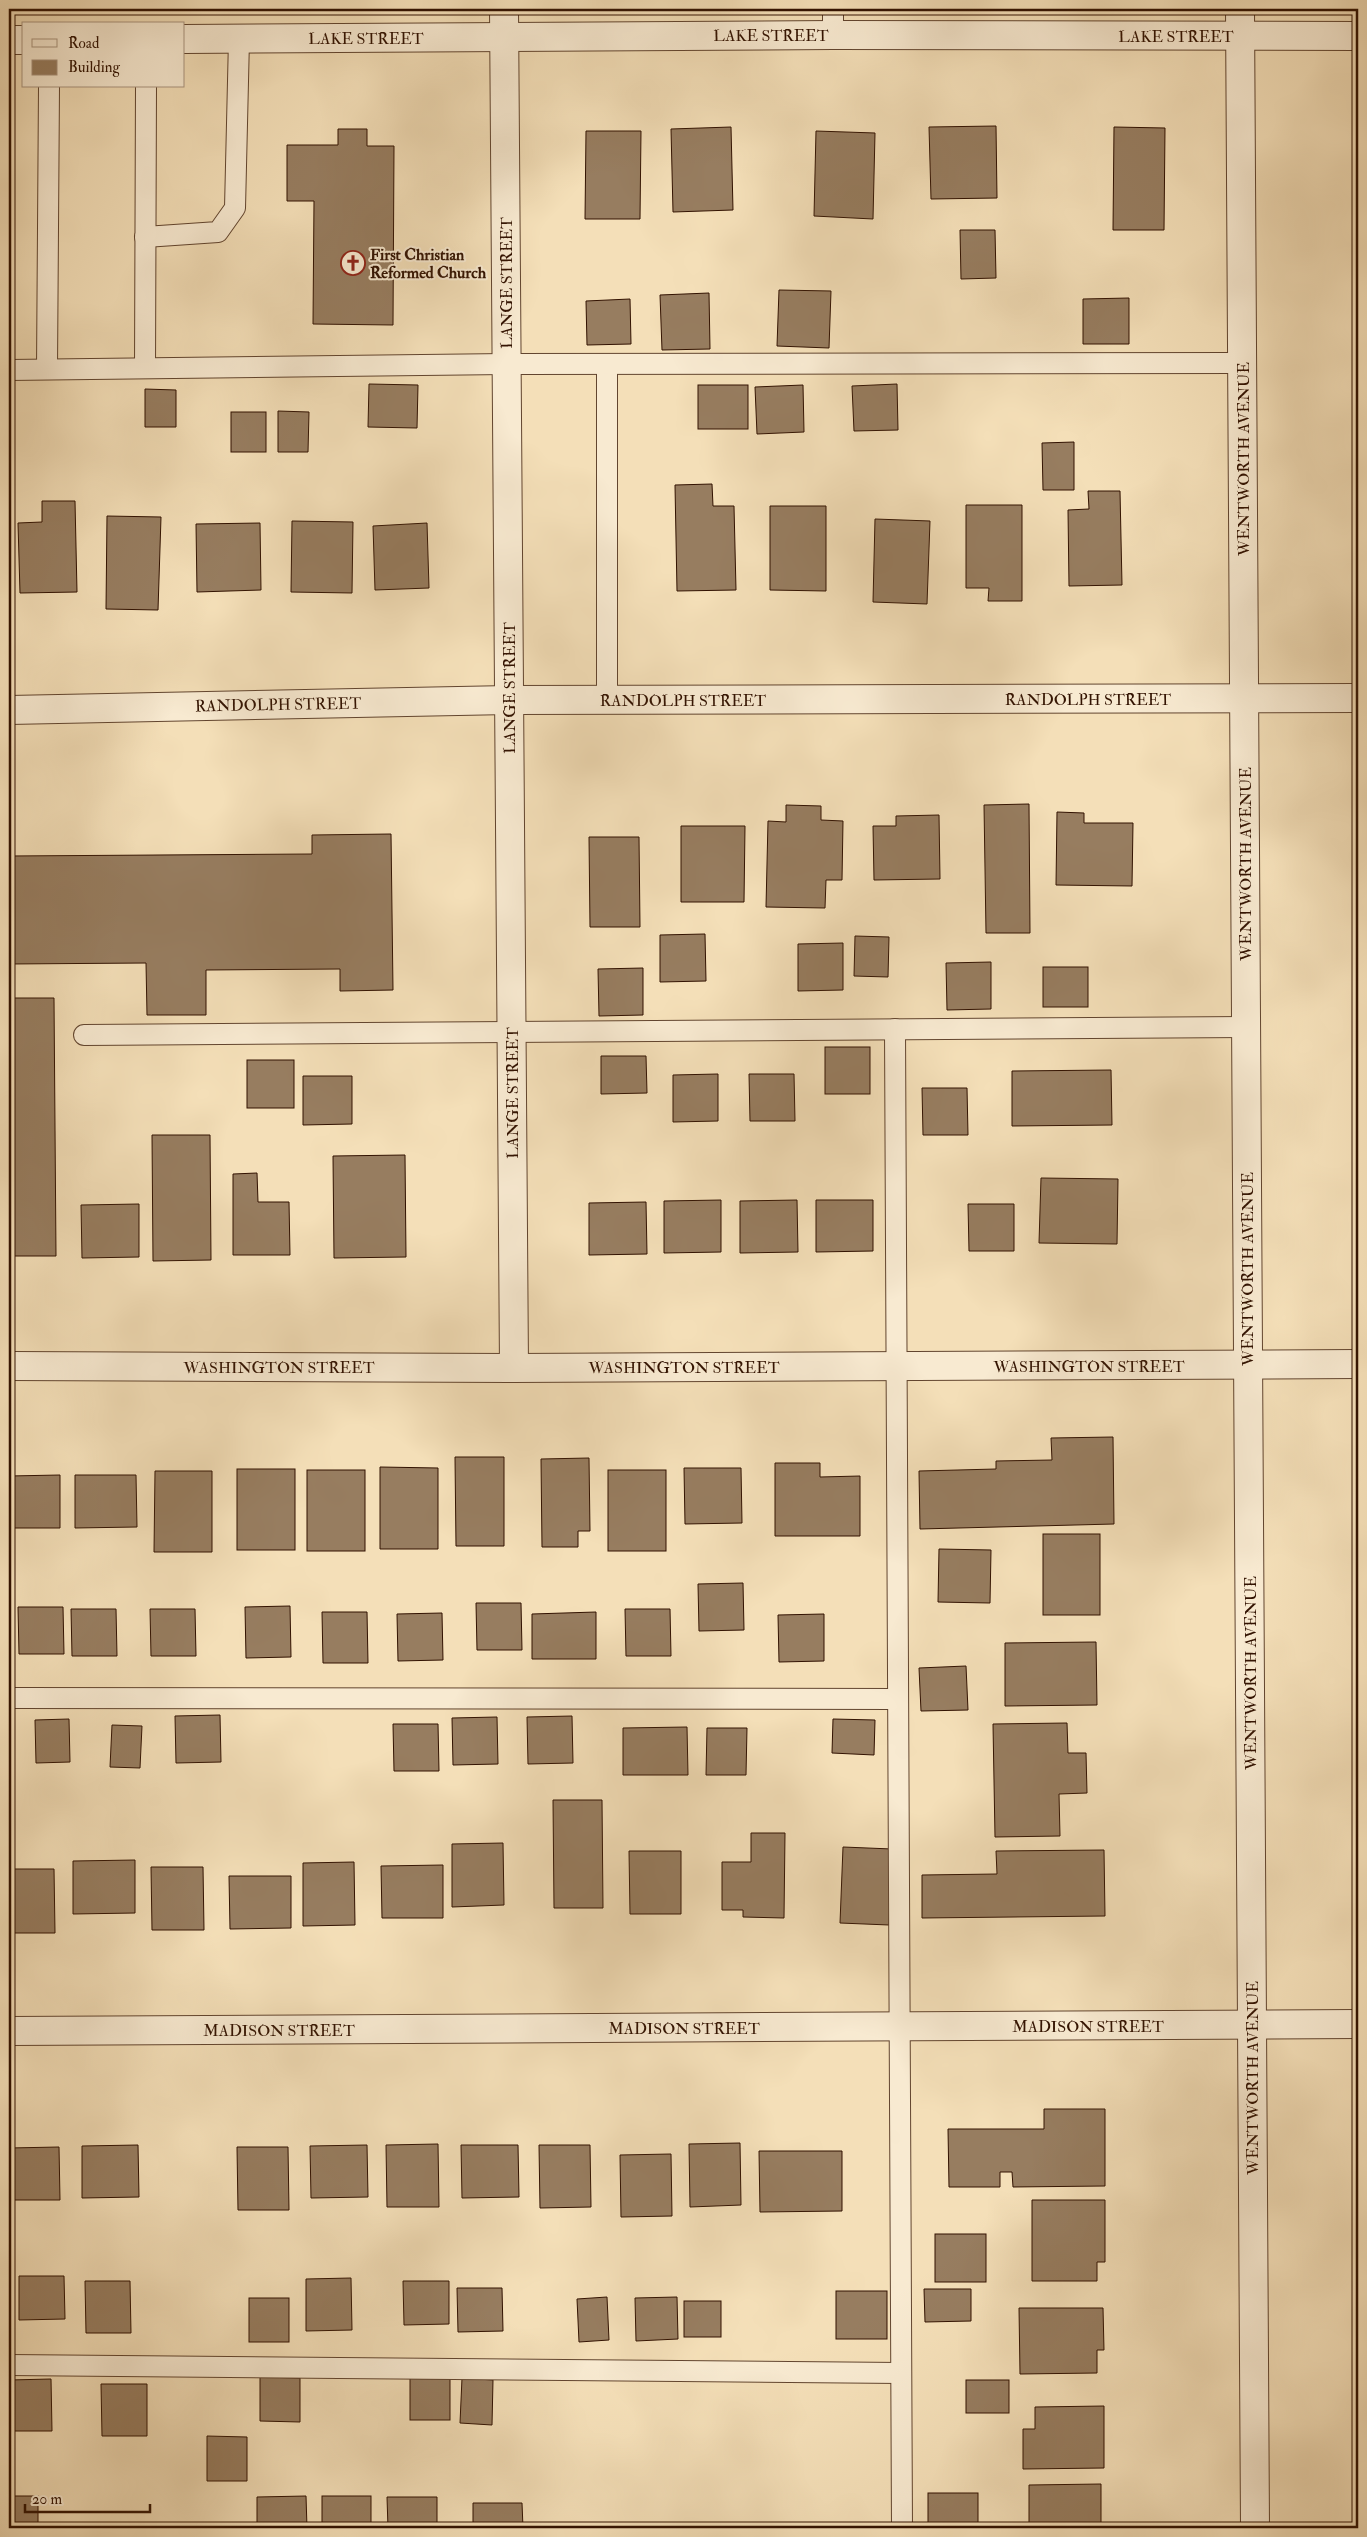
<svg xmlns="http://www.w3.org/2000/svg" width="1367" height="2537" font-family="'IM FELL Double Pica',serif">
  <rect width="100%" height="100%" fill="#f4dfb8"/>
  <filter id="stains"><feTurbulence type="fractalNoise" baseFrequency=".004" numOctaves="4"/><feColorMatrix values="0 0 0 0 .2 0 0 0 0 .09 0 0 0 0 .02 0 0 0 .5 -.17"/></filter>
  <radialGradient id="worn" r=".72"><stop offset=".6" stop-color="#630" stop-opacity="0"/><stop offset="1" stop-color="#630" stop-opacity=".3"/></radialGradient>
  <g fill="#977d60" stroke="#321201">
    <polygon points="996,126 997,198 931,199 929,127"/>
    <polygon points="731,127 733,210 673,212 671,129"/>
    <polygon points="1114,127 1165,128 1164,230 1113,230"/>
    <polygon points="338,129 367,129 367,146 394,146 393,325 313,324 314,201 287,201 287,145 338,145"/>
    <polygon points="586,131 641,131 640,219 585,219"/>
    <polygon points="816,131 875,133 873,219 814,216"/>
    <polygon points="960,230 995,230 996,278 961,279"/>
    <polygon points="779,290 831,291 829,348 777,346"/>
    <polygon points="709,293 710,349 662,350 660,295"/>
    <polygon points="1129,298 1129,344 1083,344 1083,299"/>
    <polygon points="630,299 631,344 587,345 586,301"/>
    <polygon points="369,384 418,385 417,428 368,427"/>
    <polygon points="897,384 898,430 854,431 852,386"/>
    <rect x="698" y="385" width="50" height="44"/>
    <polygon points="803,385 804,432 757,434 755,387"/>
    <polygon points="145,389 176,390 176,427 145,427"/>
    <polygon points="278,411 309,412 308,452 278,452"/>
    <rect x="231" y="412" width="35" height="40"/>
    <polygon points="1074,442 1074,490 1043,490 1042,443"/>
    <polygon points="712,484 713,506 734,506 736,590 677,591 675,485"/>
    <polygon points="1088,491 1120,491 1122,585 1069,586 1068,510 1089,509"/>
    <polygon points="42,501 75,501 77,592 20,593 18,523 42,522"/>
    <polygon points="966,505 1022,505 1022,601 988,601 989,588 966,588"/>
    <polygon points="770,506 826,506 826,591 770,590"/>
    <polygon points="107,516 161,517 158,610 106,609"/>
    <polygon points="875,519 930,521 927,604 873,602"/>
    <polygon points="292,521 353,522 352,593 291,592"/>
    <polygon points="260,523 261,590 197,592 196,524"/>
    <polygon points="427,523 429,588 375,590 373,526"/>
    <polygon points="1029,804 1030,933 986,933 984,805"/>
    <polygon points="786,805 821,806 821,820 843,821 842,880 826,880 825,908 766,907 768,821 786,822"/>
    <polygon points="1057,812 1084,813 1084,823 1133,823 1132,886 1056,885"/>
    <polygon points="939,815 940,879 874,880 873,826 896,826 896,816"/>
    <polygon points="681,826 745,826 744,902 681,902"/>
    <polygon points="391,834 393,990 340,991 340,969 206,970 206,1015 147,1015 146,963 9,964 9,856 312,854 312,835"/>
    <polygon points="589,837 639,837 640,927 590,927"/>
    <polygon points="705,934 706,981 660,982 660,935"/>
    <polygon points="855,936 889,937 888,977 854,976"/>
    <polygon points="843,943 843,990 798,991 798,944"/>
    <polygon points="991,962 991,1009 947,1010 946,963"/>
    <rect x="1043" y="967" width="45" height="40"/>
    <polygon points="643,968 643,1015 599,1016 598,969"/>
    <polygon points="9,998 54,998 56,1256 9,1256"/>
    <rect x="825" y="1047" width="45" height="47"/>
    <polygon points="601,1056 646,1056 647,1093 601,1094"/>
    <rect x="247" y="1060" width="47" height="48"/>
    <polygon points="1111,1070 1112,1125 1012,1126 1012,1071"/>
    <polygon points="718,1074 718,1121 673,1122 673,1075"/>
    <polygon points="749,1074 794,1074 795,1121 750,1121"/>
    <polygon points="303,1076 352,1076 352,1124 303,1125"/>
    <polygon points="922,1088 967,1088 968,1135 923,1135"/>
    <polygon points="152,1135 210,1135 211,1260 153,1261"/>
    <polygon points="405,1155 406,1257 334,1258 333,1156"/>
    <polygon points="257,1173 258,1202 289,1202 290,1255 233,1255 233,1174"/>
    <polygon points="1041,1178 1118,1179 1117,1244 1039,1243"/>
    <polygon points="721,1200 721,1252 664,1253 664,1201"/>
    <polygon points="797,1200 798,1252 740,1253 740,1201"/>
    <polygon points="816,1200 873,1200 873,1251 816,1252"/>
    <polygon points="646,1202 647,1254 589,1255 589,1203"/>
    <polygon points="139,1204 139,1257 82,1258 81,1205"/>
    <polygon points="968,1204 1014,1204 1014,1251 969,1251"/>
    <polygon points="1113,1437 1114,1524 920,1529 919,1471 996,1469 996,1461 1052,1460 1051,1438"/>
    <polygon points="455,1457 504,1457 504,1546 456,1546"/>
    <polygon points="589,1458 590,1531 578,1531 578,1547 542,1547 541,1459"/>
    <polygon points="775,1463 820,1463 820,1477 860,1476 860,1536 775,1536"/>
    <polygon points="380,1467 438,1468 438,1549 380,1549"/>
    <polygon points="684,1468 741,1468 742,1523 685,1524"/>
    <rect x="237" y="1469" width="58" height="81"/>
    <rect x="307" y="1470" width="58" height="81"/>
    <rect x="608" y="1470" width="58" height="81"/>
    <polygon points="155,1471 212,1471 212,1552 154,1552"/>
    <polygon points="60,1475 60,1528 9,1528 9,1476"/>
    <polygon points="75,1475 136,1475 137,1527 75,1528"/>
    <rect x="1043" y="1534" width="57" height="81"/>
    <polygon points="939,1549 991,1550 990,1603 938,1602"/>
    <polygon points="743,1583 744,1630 699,1631 698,1584"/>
    <polygon points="476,1603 521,1603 522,1650 477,1650"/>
    <polygon points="290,1606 291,1657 246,1658 245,1607"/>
    <polygon points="18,1607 63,1607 64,1654 19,1654"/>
    <polygon points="71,1609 116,1609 117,1656 72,1656"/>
    <polygon points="150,1609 195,1609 196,1656 151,1656"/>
    <polygon points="625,1609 670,1609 671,1656 626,1656"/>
    <polygon points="322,1612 367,1612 368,1663 323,1663"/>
    <polygon points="596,1612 596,1659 532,1659 532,1614"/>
    <polygon points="442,1613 443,1660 398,1661 397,1614"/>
    <polygon points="824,1614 824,1661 779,1662 778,1615"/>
    <polygon points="1096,1642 1097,1705 1005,1706 1005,1643"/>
    <polygon points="966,1666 968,1710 921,1711 919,1668"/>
    <polygon points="220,1715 221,1762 176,1763 175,1716"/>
    <polygon points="572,1716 573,1763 528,1764 527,1717"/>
    <polygon points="497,1717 498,1764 453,1765 452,1718"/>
    <polygon points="69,1719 70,1762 36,1763 35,1720"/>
    <polygon points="833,1719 875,1720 874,1755 832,1753"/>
    <polygon points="1067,1723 1068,1753 1086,1753 1087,1793 1059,1794 1060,1836 995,1837 993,1724"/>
    <polygon points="393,1724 438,1724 439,1771 394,1771"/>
    <polygon points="112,1725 142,1726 140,1768 110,1767"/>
    <polygon points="687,1727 688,1775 623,1775 623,1728"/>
    <polygon points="707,1728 747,1728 746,1775 706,1775"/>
    <polygon points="553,1800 602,1800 603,1908 554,1908"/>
    <polygon points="751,1833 785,1833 784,1918 743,1917 743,1910 722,1910 722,1862 751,1862"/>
    <polygon points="503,1843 504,1905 452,1907 452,1844"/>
    <polygon points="843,1847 892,1849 889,1925 840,1923"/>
    <polygon points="1104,1850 1105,1916 922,1918 922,1875 997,1874 996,1851"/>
    <polygon points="629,1851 681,1851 681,1914 630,1914"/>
    <polygon points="135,1860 135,1913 73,1914 73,1861"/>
    <polygon points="354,1862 355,1925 303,1926 303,1863"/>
    <polygon points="443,1865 443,1918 382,1918 381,1866"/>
    <polygon points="151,1867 203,1867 204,1930 152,1930"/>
    <polygon points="9,1869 54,1869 55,1933 9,1933"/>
    <polygon points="229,1876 291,1876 291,1928 230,1929"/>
    <polygon points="1044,2109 1105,2109 1105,2186 1013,2187 1012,2172 1000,2172 1000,2187 949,2187 948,2129 1044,2129"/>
    <polygon points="740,2143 741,2205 690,2207 689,2144"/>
    <polygon points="438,2144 439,2207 387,2207 386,2145"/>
    <polygon points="138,2145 139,2197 82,2198 82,2146"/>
    <polygon points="367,2145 368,2197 311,2198 310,2146"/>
    <polygon points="461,2145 518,2145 519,2197 462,2198"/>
    <polygon points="539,2145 590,2145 591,2207 540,2208"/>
    <polygon points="59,2147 60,2200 9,2200 9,2148"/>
    <polygon points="237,2147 288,2147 289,2210 238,2210"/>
    <polygon points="759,2151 842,2151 842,2211 760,2212"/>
    <polygon points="671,2154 672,2216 621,2217 620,2155"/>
    <polygon points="1032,2200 1105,2200 1105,2262 1097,2262 1097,2281 1032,2281"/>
    <rect x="935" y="2234" width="51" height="48"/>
    <polygon points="19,2276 64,2276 65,2319 19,2320"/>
    <polygon points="351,2278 352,2330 306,2331 306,2279"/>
    <polygon points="85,2281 130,2281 131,2333 86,2333"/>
    <polygon points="403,2281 449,2281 449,2324 404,2325"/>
    <polygon points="457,2288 502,2288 503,2331 458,2332"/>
    <polygon points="924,2289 971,2289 971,2321 925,2322"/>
    <rect x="836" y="2291" width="51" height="48"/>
    <polygon points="607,2297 609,2340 579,2342 577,2299"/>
    <polygon points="677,2297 678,2339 636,2341 635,2298"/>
    <rect x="249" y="2298" width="40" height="44"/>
    <rect x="684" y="2301" width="37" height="36"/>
    <polygon points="1019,2308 1103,2308 1104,2350 1097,2350 1097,2373 1020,2374"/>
    <rect x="410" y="2376" width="40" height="44"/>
    <polygon points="260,2377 300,2378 300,2422 260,2421"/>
    <polygon points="462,2378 493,2380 492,2425 460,2423"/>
    <polygon points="51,2379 52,2431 9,2431 9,2380"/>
    <rect x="966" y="2380" width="43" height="33"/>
    <polygon points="101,2384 147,2384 147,2436 102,2436"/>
    <polygon points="1104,2406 1104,2468 1023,2469 1023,2429 1035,2429 1035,2407"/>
    <polygon points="207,2436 247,2437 247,2481 207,2481"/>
    <polygon points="1101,2484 1101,2528 1029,2528 1029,2485"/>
    <rect x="928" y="2493" width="50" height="35"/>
    <rect x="9" y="2496" width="29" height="32"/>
    <polygon points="306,2496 307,2528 257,2528 257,2497"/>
    <rect x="322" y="2496" width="49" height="32"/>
    <polygon points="387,2497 437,2497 437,2528 388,2528"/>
    <polygon points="473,2503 522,2503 523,2528 473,2528"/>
  </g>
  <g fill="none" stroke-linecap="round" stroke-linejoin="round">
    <defs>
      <g id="service">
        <polyline points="833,9 833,35"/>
        <polyline points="145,237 218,232 235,208 239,39"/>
        <polyline points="607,364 607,700"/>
        <polyline points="145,368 146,86"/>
        <polyline points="47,369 49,86"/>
        <polyline points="9,370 506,364 1242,363"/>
        <polyline points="895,1029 902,2528"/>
        <polyline points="84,1035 1246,1027"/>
        <polyline points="9,1698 898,1699"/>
        <polyline points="9,2365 901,2373"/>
      </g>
      <g id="minor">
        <polyline points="504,9 514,1368"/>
        <polyline points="184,39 833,35 1358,36"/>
        <polyline points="9,40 24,40"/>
        <polyline points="9,710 509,700 1358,698"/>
        <polyline points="9,1366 514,1368 1358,1364"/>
        <polyline points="9,2031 1358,2024"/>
      </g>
      <polyline id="tertiary" points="1240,9 1255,2528"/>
    </defs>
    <use href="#service" stroke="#62452f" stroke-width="22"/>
    <use href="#minor" stroke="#62452f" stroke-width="30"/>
    <use href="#tertiary" stroke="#62452f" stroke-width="30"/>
    <use href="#service" stroke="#f8ead1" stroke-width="20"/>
    <use href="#minor" stroke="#f8ead1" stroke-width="28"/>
    <use href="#tertiary" stroke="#f8ead1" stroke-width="28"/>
  </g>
  <defs>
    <symbol id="church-ring" viewBox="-11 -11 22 22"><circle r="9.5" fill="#f8ead1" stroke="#8f2418" stroke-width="1.5"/><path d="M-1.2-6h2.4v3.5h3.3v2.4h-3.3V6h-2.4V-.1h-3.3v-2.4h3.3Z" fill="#8f2418"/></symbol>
  </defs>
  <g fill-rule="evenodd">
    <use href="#church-ring" x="339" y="249" width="28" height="28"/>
  </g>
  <g text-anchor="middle" stroke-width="4" stroke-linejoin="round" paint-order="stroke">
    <g font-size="16" fill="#321201" stroke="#f8ead1">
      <text x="771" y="41">LAKE STREET</text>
      <text x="1176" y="42">LAKE STREET</text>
      <text x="366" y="44">LAKE STREET</text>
      <text transform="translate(506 283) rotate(-90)" y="6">LANGE STREET</text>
      <text transform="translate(1243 459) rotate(-90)" y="6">WENTWORTH AVENUE</text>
      <text transform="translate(509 688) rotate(-90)" y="6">LANGE STREET</text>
      <text x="1088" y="705">RANDOLPH STREET</text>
      <text x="683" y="706">RANDOLPH STREET</text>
      <text transform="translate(278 704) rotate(-1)" y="6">RANDOLPH STREET</text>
      <text transform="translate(1245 864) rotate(-90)" y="6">WENTWORTH AVENUE</text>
      <text transform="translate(512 1093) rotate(-90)" y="6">LANGE STREET</text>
      <text transform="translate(1247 1269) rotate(-90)" y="6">WENTWORTH AVENUE</text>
      <text x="1089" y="1372">WASHINGTON STREET</text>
      <text x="279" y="1373">WASHINGTON STREET</text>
      <text x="684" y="1373">WASHINGTON STREET</text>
      <text transform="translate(1250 1673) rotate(-90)" y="6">WENTWORTH AVENUE</text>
      <text x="1088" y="2032">MADISON STREET</text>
      <text x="684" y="2034">MADISON STREET</text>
      <text x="279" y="2036">MADISON STREET</text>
      <text transform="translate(1252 2078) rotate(-90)" y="6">WENTWORTH AVENUE</text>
    </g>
    <g font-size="16" font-weight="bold" fill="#321201" stroke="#f8ead1" text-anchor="start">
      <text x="370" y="260">First Christian<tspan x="370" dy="18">Reformed Church</tspan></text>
    </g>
  </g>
  <rect width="1367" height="2537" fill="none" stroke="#f4dfb8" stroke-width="30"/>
  <rect x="10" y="10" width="1347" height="2517" fill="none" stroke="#321201" stroke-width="2.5"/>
  <rect x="15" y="15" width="1337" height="2507" fill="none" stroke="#321201"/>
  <rect x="22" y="22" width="162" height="65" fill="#f8ead1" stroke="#a9947e"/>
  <rect x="32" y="39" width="25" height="8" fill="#f8ead1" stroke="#a9947e"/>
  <text x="68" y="48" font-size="15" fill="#321201">Road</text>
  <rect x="32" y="60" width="25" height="15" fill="#977d60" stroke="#a9947e"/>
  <text x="68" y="72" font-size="15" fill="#321201">Building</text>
  <path d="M25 2504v8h125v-8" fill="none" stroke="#321201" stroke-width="2.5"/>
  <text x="32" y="2504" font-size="15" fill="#321201" stroke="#f8ead1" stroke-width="4" paint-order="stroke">20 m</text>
  <rect width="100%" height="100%" filter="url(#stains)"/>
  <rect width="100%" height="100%" fill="url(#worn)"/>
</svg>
